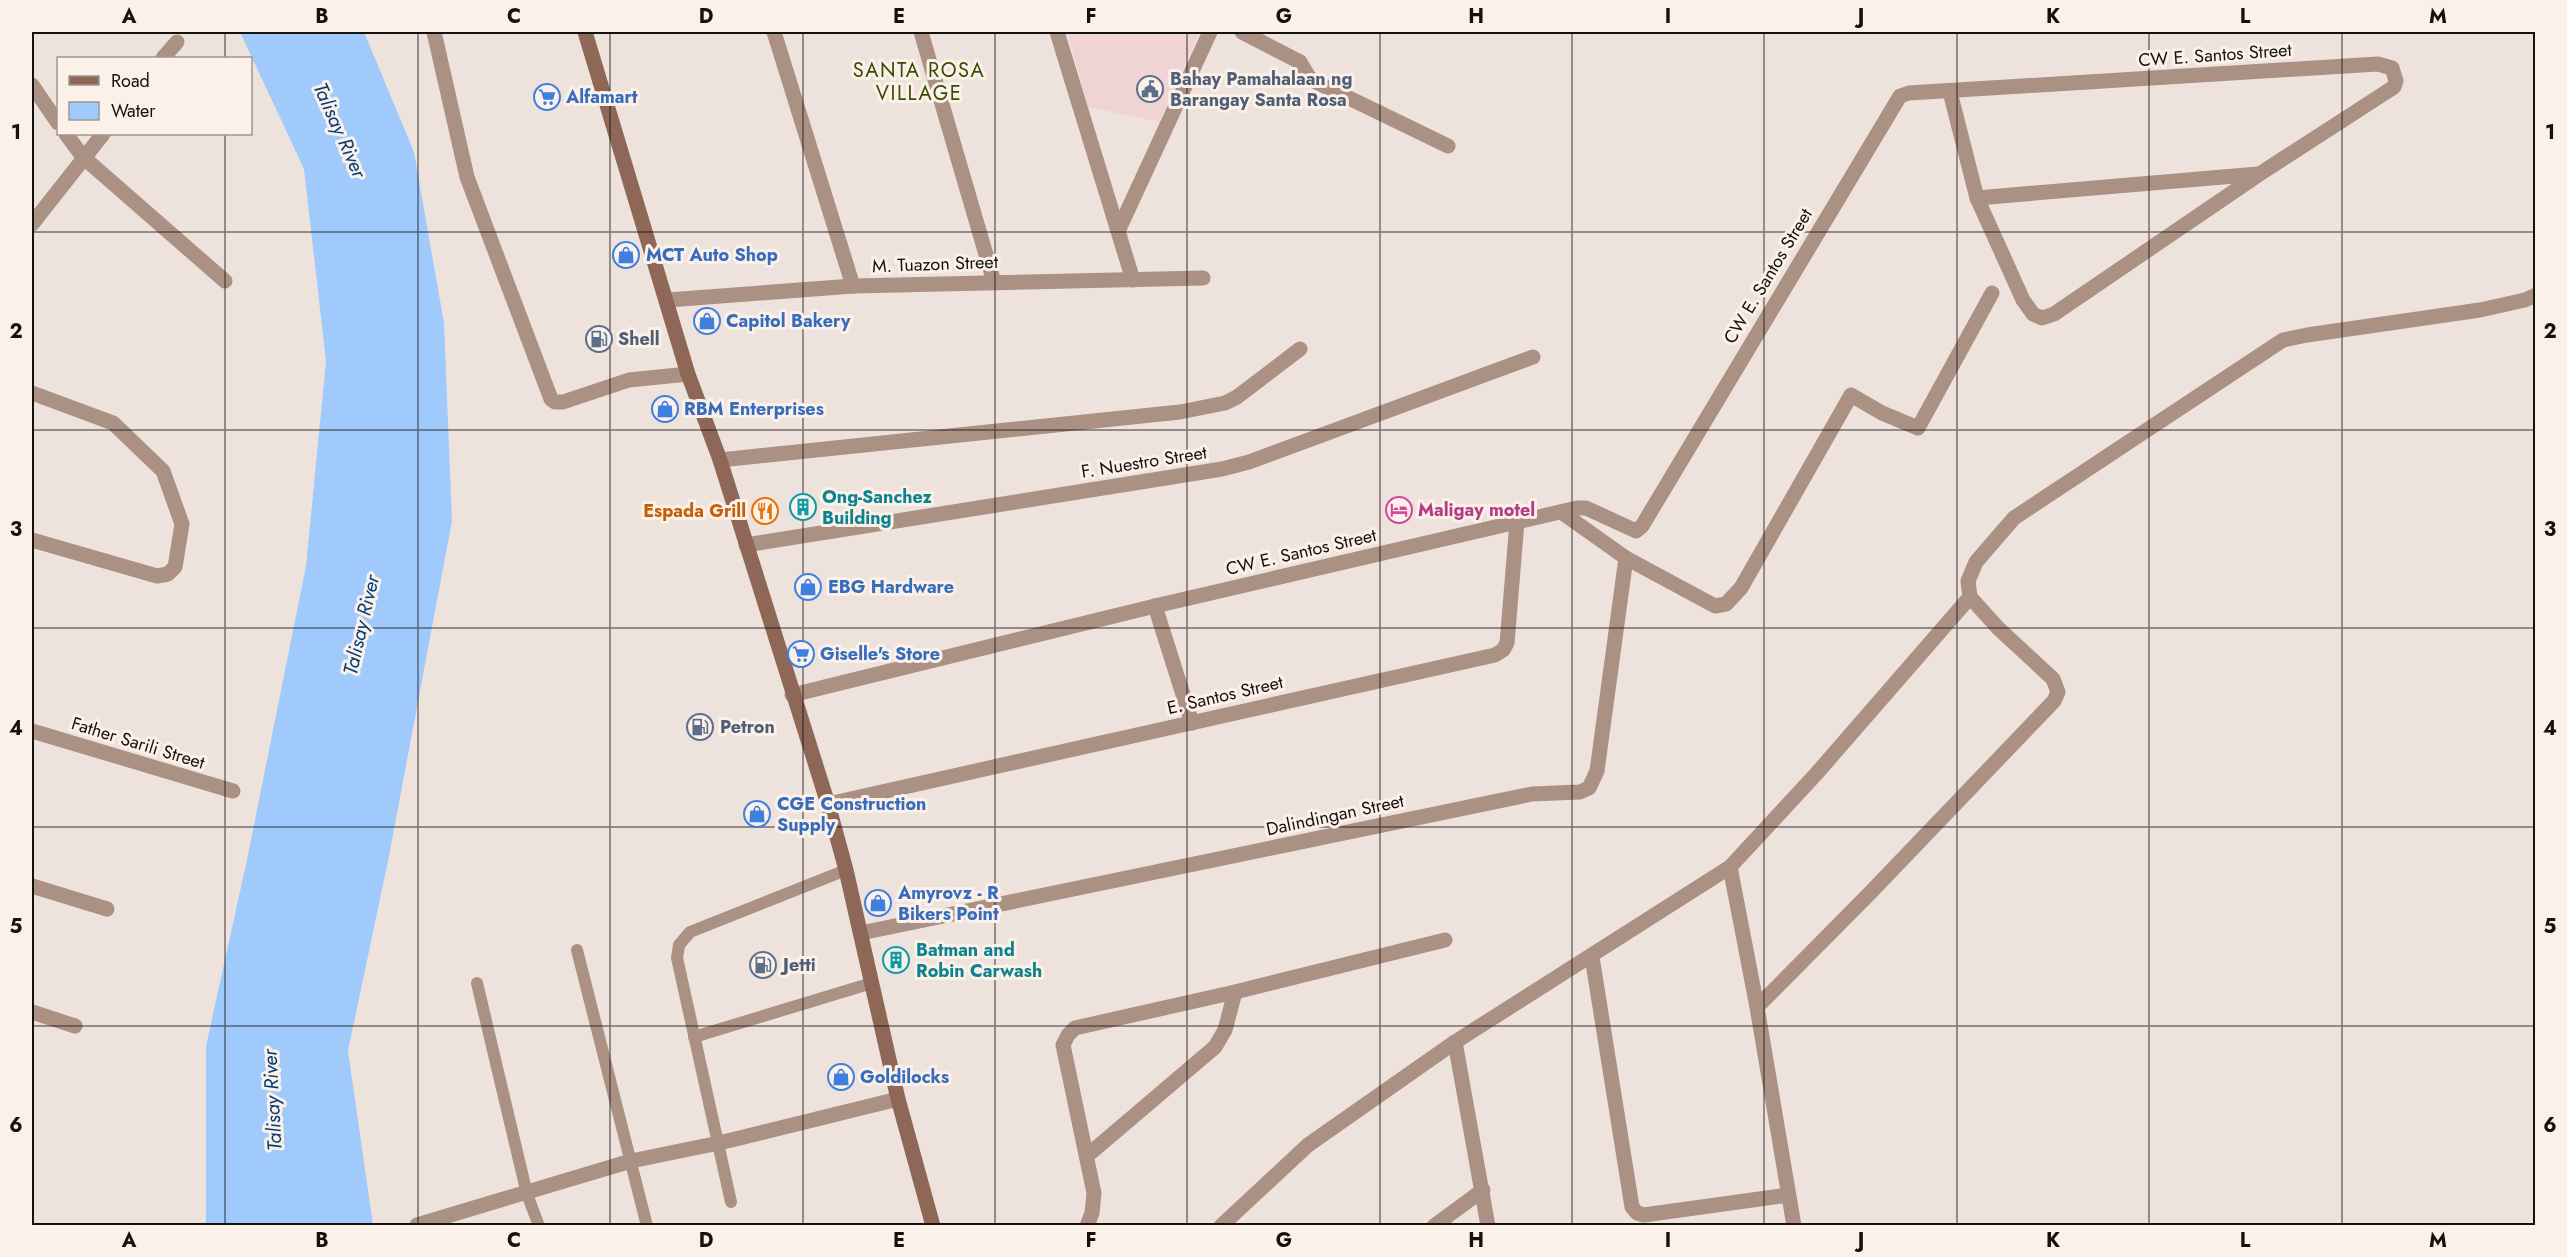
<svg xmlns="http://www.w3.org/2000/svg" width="2567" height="1257" font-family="Jost,sans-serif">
  <rect width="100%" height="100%" fill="#eee3dc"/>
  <polygon fill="#efd4d3" points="1067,32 1200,32 1159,122 1088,107"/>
  <polygon fill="#a1cafc" points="240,32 364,32 414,152 444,323 452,521 389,856 348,1051 373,1225 206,1225 206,1046 248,855 306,566 326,361 304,169"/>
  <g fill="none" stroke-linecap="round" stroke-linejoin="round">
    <g stroke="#ab9084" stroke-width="12">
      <polyline points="577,950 647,1226"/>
      <polyline points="477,983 527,1194 539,1226"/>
      <polyline points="694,1037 872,983"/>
      <polyline points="731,1202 677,958 679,945 690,932 846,870"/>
    </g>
    <g stroke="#ab9084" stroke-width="15">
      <polyline points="434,32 467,177 551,399 555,402 563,402 629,380 688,374"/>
      <polyline points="774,32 853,286"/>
      <polyline points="921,32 994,282"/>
      <polyline points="1057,32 1133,280"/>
      <polyline points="1242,32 1300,62 1309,77 1316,82 1448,146"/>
      <polyline points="163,58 177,42"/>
      <polyline points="32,85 58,123"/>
      <polyline points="66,134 83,157 225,281"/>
      <polyline points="1977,198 2258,174"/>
      <polyline points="32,224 103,134"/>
      <polyline points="1119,229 1210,32"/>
      <polyline points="668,300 853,286 1203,278"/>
      <polyline points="32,393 113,423 163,471 182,524 175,567 168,574 157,576 32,540"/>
      <polyline points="720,460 1180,412 1225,403 1237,397 1300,349"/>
      <polyline points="1561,512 1626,558 1715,606 1726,604 1741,588 1851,395 1882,413 1918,428 1992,293"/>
      <polyline points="746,545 1222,469 1249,462 1533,357"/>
      <polyline points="1970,597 1968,581 1976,562 2014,518 2283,340 2307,335 2480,310 2525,300 2536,295"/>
      <polyline points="1155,606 1192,723"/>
      <polyline points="792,695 1155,606 1577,508 1586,508 1636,531 1642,526 1900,96 1909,93 2378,64 2392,68 2396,81 2394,87 2261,173 2054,314 2042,318 2033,314 2023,300 1977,198 1950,92"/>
      <polyline points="32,731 233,791"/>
      <polyline points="828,804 1495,655 1503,650 1507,643 1517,522"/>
      <polyline points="1730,867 1757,1007 1794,1226"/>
      <polyline points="32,886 107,909"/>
      <polyline points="861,933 1532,794 1580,792 1589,788 1597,771 1626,558"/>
      <polyline points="1592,957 1632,1207 1637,1213 1644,1215 1788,1195"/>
      <polyline points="32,1012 75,1026"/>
      <polyline points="1455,1042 1488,1226"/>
      <polyline points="1088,1155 1215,1047 1225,1030 1235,992"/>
      <polyline points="417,1225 631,1161 719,1143 898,1099"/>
      <polyline points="1087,1226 1092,1213 1094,1193 1063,1045 1068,1035 1075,1028 1235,992 1445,940"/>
      <polyline points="1221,1226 1308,1145 1455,1042 1730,867 1817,773 1970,597 1998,628 2053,679 2058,692 2054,701 1870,893 1757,1007"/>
      <polyline points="1434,1226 1483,1190"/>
    </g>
    <polyline stroke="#8e6756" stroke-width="15" points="585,32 688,374 720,460 828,804 846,870 898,1099 933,1226"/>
  </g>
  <path fill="none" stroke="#14110e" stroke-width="1.5" stroke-opacity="0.55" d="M225 32V58M418 32V1226M610 32V1226M803 32V1226M995 32V1226M1187 32V1226M1380 32V1226M1572 32V1226M1764 32V1226M1957 32V1226M2149 32V1226M2342 32V1226M225 134V1226M32 232H2536M32 430H2536M32 628H2536M32 827H2536M32 1026H2536"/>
  <defs>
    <symbol id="civic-ring" viewBox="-11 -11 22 22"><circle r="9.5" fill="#fbf1e9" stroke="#5c6f8a" stroke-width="1.5"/><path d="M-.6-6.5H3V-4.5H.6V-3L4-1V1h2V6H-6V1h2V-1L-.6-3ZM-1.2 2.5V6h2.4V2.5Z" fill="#5c6f8a"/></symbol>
    <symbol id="supermarket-ring" viewBox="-11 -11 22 22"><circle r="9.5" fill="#fbf1e9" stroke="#3f7fe0" stroke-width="1.5"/><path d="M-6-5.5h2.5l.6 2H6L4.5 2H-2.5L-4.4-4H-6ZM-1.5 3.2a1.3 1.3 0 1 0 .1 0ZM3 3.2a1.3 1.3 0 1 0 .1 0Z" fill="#3f7fe0"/></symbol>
    <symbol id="shop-ring" viewBox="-11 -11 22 22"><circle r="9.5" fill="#fbf1e9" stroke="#3f7fe0" stroke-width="1.5"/><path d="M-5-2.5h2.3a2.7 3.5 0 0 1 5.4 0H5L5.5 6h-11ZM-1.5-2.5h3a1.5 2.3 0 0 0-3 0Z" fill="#3f7fe0"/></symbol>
    <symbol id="fuel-ring" viewBox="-11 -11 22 22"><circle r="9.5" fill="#fbf1e9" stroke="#5c6f8a" stroke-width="1.5"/><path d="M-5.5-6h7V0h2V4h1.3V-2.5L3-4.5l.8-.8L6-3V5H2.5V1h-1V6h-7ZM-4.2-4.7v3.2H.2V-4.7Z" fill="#5c6f8a"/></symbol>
    <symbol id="building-ring" viewBox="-11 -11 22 22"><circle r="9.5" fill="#fbf1e9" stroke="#0f9aa8" stroke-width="1.5"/><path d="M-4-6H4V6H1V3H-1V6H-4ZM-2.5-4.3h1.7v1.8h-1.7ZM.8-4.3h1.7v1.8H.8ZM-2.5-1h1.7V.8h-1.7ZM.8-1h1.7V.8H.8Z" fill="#0f9aa8"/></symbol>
    <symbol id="hotel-ring" viewBox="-11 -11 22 22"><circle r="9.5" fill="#fbf1e9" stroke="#d1479c" stroke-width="1.5"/><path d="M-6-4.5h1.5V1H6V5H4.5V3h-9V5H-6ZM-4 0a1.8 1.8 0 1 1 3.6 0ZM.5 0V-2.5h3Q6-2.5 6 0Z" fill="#d1479c"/></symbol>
    <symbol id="restaurant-ring" viewBox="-11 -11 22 22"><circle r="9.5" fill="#fbf1e9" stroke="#e8710a" stroke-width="1.5"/><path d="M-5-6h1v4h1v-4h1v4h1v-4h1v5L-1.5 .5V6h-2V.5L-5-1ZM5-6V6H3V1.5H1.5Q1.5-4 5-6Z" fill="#e8710a"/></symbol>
  </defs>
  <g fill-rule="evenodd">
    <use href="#civic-ring" x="1135" y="74" width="30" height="30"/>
    <use href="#supermarket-ring" x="532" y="82" width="30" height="30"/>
    <use href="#shop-ring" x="611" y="240" width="30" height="30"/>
    <use href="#shop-ring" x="692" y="306" width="30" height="30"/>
    <use href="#fuel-ring" x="584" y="324" width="30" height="30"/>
    <use href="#shop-ring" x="650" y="394" width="30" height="30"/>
    <use href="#building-ring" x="788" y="492" width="30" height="30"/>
    <use href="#hotel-ring" x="1384" y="495" width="30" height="30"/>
    <use href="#restaurant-ring" x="750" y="496" width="30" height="30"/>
    <use href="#shop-ring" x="793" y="572" width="30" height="30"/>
    <use href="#supermarket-ring" x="786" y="639" width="30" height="30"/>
    <use href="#fuel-ring" x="685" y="712" width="30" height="30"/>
    <use href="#shop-ring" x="742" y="799" width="30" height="30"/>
    <use href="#shop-ring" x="863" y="888" width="30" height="30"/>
    <use href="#building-ring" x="881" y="945" width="30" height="30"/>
    <use href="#fuel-ring" x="748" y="950" width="30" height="30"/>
    <use href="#shop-ring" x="826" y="1062" width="30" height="30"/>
  </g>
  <g text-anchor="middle" stroke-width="6" stroke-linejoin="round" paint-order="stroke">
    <g font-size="18" fill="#14110e" stroke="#fbf1e9">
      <text transform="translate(2215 55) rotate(-4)" y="6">CW E. Santos Street</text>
      <text transform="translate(935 264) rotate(-2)" y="6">M. Tuazon Street</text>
      <text transform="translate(1768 276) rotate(-59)" y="6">CW E. Santos Street</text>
      <text transform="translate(1144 462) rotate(-9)" y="6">F. Nuestro Street</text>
      <text transform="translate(1301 552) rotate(-13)" y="6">CW E. Santos Street</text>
      <text transform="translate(1225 695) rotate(-13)" y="6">E. Santos Street</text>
      <text transform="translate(138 743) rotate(17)" y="6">Father Sarili Street</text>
      <text transform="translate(1335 815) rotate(-12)" y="6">Dalindingan Street</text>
    </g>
    <g font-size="18" font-weight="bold" fill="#4e5e75" stroke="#fbf1e9" text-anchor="start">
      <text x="1170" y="85">Bahay Pamahalaan ng<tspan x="1170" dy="21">Barangay Santa Rosa</tspan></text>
      <text x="618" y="345">Shell</text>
      <text x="720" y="733">Petron</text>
      <text x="783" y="971">Jetti</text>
    </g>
    <g font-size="18" font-weight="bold" fill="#366cbe" stroke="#fbf1e9" text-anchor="start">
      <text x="566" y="103">Alfamart</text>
      <text x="646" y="261">MCT Auto Shop</text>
      <text x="726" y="327">Capitol Bakery</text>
      <text x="684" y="415">RBM Enterprises</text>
      <text x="828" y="593">EBG Hardware</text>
      <text x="820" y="660">Giselle's Store</text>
      <text x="777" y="810">CGE Construction<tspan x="777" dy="21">Supply</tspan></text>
      <text x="898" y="899">Amyrovz - R<tspan x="898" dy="21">Bikers Point</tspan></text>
      <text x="860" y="1083">Goldilocks</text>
    </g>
    <g font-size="18" font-weight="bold" fill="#0d838f" stroke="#fbf1e9" text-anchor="start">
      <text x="822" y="503">Ong-Sanchez<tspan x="822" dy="21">Building</tspan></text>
      <text x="916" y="956">Batman and<tspan x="916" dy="21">Robin Carwash</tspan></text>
    </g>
    <g font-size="18" font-weight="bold" fill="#b23c85" stroke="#fbf1e9" text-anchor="start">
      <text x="1418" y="516">Maligay motel</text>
    </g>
    <g font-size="18" font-weight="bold" fill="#c56008" stroke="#fbf1e9" text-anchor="end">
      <text x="746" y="517">Espada Grill</text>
    </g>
    <g font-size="20" letter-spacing="1.5" fill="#364c00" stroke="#fbf1e9">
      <text x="919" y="77">SANTA ROSA<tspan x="919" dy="23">VILLAGE</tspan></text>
    </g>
    <g font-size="20" font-style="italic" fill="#013d77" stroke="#fbf1e9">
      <text transform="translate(340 130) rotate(66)" y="7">Talisay River</text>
      <text transform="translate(361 625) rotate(-77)" y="7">Talisay River</text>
      <text transform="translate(272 1100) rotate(-93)" y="7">Talisay River</text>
    </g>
  </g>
  <rect width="2567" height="1257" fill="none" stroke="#fbf1e9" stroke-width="66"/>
  <rect x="57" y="57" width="195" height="78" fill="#fbf1e9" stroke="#9f9791" stroke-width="1.5"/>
  <rect x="69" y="76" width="30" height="9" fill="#8e6756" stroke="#9f9791" stroke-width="1.5"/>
  <text x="111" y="87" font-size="18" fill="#14110e">Road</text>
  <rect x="69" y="102" width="30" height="18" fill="#a1cafc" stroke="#9f9791" stroke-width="1.5"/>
  <text x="111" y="117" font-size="18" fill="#14110e">Water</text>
  <rect x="33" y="33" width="2501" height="1191" fill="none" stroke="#14110e" stroke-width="2"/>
  <g font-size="20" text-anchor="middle" font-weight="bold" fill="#14110e">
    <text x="129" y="23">A</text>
    <text x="322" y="23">B</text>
    <text x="514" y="23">C</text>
    <text x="706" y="23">D</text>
    <text x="899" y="23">E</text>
    <text x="1091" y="23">F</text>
    <text x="1284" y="23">G</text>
    <text x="1476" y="23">H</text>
    <text x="1668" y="23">I</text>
    <text x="1861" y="23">J</text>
    <text x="2053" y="23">K</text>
    <text x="2245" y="23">L</text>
    <text x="2438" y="23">M</text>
    <text x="16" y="139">1</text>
    <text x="2550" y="139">1</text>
    <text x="16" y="338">2</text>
    <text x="2550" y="338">2</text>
    <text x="16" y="536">3</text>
    <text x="2550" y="536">3</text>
    <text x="16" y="735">4</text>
    <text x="2550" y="735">4</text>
    <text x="16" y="933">5</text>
    <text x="2550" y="933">5</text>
    <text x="16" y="1132">6</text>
    <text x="2550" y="1132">6</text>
    <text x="129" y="1247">A</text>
    <text x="322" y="1247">B</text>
    <text x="514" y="1247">C</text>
    <text x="706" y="1247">D</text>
    <text x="899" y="1247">E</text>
    <text x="1091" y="1247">F</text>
    <text x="1284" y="1247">G</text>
    <text x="1476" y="1247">H</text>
    <text x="1668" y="1247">I</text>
    <text x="1861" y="1247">J</text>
    <text x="2053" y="1247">K</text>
    <text x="2245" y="1247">L</text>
    <text x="2438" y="1247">M</text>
  </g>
</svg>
